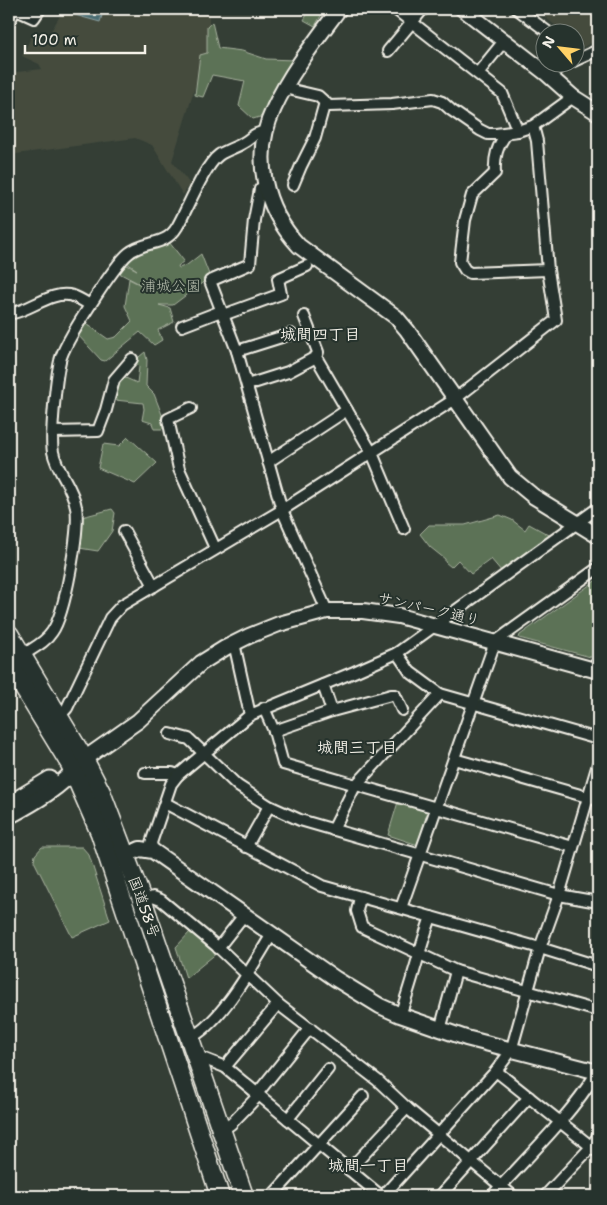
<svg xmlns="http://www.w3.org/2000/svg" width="607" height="1205" font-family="'Shantell Sans','Klee One',sans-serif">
  <rect width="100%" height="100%" fill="#343e35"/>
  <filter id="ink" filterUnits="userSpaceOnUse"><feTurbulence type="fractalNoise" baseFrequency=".02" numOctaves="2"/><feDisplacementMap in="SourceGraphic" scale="10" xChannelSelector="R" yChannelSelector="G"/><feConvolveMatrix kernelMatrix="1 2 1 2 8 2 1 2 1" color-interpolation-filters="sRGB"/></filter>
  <g filter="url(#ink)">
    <g fill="#444b3e">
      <polygon points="64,9 209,9 209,43 172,161 190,184 183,195 152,145 135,138 9,155 9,73 42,69 39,64 22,56 32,35 45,41"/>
      <polygon points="535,9 598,9 598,40 581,48 575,42 574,32 563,32"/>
    </g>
    <g fill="#5c7256" stroke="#a8b29f">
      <polygon points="310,9 325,9 315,26 304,20"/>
      <polygon points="212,22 218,48 242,51 266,59 295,60 263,116 253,119 239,106 245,81 212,75 203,97 195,95 200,55 207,53 207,27"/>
      <polygon points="169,242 184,261 178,266 179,268 187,265 201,254 210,277 173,305 159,305 170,308 174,322 158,330 162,340 154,345 140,332 105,361 101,360 77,334 84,322 108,339 116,337 132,321 125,306 129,279 155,292 119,273 127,265 137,270 127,263 142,249"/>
      <polygon points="145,352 147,360 146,386 154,394 166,425 162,429 154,429 152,423 142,420 144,409 143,403 115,400 117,382 121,376 137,383 139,367 134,361"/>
      <polygon points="128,437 157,463 135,484 98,468 103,444 119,446"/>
      <polygon points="112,509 115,513 112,531 98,551 79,548 82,517"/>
      <polygon points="500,515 512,520 525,530 529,524 551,536 502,572 491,559 471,574 458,560 451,567 445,562 445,559 430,547 420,534 429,525 465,525"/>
      <polygon points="598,579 598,659 519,638 520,635"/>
      <polygon points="398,802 428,811 418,845 388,835"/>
      <polygon points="42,847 82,847 89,855 110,920 72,937 34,861 35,855"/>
      <polygon points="191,931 218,952 186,978 176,947"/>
    </g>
    <polygon fill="#4c6e73" stroke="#8fa2a2" points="73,9 104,9 100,22 71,14"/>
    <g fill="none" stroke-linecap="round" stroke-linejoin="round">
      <defs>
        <g id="street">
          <polyline points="14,9 34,18 40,9"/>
          <polyline points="395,9 502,93 518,131"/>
          <polyline points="517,9 548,32"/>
          <polyline points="388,51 423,9"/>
          <polyline points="574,61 598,50"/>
          <polyline points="478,73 504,41"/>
          <polyline points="547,74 570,62"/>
          <polyline points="284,88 318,96 329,106 392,104 433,99 442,102 451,110 480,130 488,134 496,134 518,131 533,126 573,97"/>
          <path d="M507 133C497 146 494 157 495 173L472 195 465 220 460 262 465 270 470 273 548 270"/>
          <polyline points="265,184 260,189 254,220 250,264 210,281 237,351 282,510 327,611"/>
          <polyline points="293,185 301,166 315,138 325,102"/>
          <path d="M9 310 13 313C33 309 52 290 73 296 79 298 85 302 90 305"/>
          <polyline points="223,315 281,294 278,279 307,266"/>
          <polyline points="304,316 318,352 316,357 372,453 404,529"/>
          <polyline points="182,326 221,311"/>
          <polyline points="237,351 291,334"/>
          <polyline points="247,385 288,372 316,357"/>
          <polyline points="191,408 168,419 179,469 215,548"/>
          <polyline points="53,432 98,431 106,410 114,380 132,359"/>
          <polyline points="268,462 347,410"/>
          <polyline points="124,531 154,586"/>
          <polyline points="234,643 250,715"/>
          <polyline points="397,653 410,672 440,694 598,739"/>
          <path d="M23 655C33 648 45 643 52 632 65 614 80 529 76 507 73 487 57 472 53 452 50 436 56 378 60 361 63 344 115 264 129 253 145 240 165 247 177 227 187 210 204 166 219 155 226 150 235 148 243 143 253 138 252 133 265 132"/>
          <polyline points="323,685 332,711"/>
          <polyline points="264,708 274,731 283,764 573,847"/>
          <polyline points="59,717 67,708 110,618 122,605 282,510 455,399 556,320 548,270 537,141 533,126"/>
          <polyline points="274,731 332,711 391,695 395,695 402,710"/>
          <polyline points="170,734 189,739 238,786 269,806 300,820 559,895 598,902"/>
          <polyline points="454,759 598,800"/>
          <polyline points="145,773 172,773 178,775"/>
          <polyline points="165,803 322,886 540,948 598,966"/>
          <polyline points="333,830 355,786 440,694"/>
          <polyline points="246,847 269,806"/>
          <polyline points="153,851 151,843 171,784 178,775 250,715 354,672 397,653 598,508"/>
          <polyline points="360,897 357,911 362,927 456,971 598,1011"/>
          <polyline points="143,902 153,897 161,900 220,949 278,1004 377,1080 407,1108 513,1196"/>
          <polyline points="401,908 495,642 598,568"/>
          <polyline points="218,948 244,915"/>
          <path d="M400 1015C412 983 419 950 431 917"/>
          <polyline points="440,1030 456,971"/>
          <path d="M190 1038C222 1022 253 965 272 934"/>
          <polyline points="197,1056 225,1067 381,1196"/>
          <polyline points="225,1067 278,1004"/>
          <polyline points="496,1071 598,1152"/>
          <polyline points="288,1119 328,1069"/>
          <polyline points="222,1130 231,1124 255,1099 256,1095 310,1028"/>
          <polyline points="349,1170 407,1108"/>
          <polyline points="272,1196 363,1096"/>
          <polyline points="383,1196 496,1071 511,1051 540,948 559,895 598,764"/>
          <polyline points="440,1196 529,1097"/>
          <path d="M492 1196C528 1156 569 1118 597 1072"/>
          <polyline points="545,1196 591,1147 598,1136"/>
        </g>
        <g id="secondary">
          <path d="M339 9C316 40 290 73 274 108 251 156 264 208 299 246L396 317 407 330 510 477 533 496 598 536"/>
          <polyline points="463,9 547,74 573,97 598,113"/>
          <polyline points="9,18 13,9"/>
          <polyline points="84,759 138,721 201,663 225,648 249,636 279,624 327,611 363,611 399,616 598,671"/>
          <polyline points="125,856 140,849 153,851 336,979 380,1006 400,1015 466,1038 598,1072"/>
        </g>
        <g id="primary">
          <polyline points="9,804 50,779"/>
          <path d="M9 816C35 802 61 787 80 764"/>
        </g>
        <g id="highway">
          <polyline points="9,634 84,759 101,792 143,902 244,1196"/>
          <polyline points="9,664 70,764 100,833 220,1196"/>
        </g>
      </defs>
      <use href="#street" stroke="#f4f1e8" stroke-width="14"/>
      <use href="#secondary" stroke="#f4f1e8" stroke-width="18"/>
      <use href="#primary" stroke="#f4f1e8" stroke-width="19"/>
      <use href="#highway" stroke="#f4f1e8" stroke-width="21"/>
      <use href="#street" stroke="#26332d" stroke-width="10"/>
      <use href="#secondary" stroke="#26332d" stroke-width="14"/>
      <use href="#primary" stroke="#26332d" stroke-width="15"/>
      <use href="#highway" stroke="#26332d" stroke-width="18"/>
    </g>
  </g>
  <g text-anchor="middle" stroke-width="4" stroke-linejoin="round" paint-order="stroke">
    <g font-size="15" fill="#b7beae" stroke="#26332d">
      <text x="171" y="291">浦城公園</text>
    </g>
    <g font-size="15" fill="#f4f1e8" stroke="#26332d">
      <text transform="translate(429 609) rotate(13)" y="5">サンパーク通り</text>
      <text transform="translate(144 907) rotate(70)" y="5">国道58号</text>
    </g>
    <g font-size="16" font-weight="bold" fill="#f4f1e8" stroke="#26332d">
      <text x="320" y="340">城間四丁目</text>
      <text x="357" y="753">城間三丁目</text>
      <text x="368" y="1171">城間一丁目</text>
    </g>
  </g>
  <rect width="607" height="1205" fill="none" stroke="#26332d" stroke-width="30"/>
  <rect x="15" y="15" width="577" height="1175" fill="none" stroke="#f4f1e8" stroke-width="2" filter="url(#ink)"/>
  <g transform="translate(560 48) rotate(298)"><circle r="24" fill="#26332d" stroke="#787f78"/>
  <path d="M0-4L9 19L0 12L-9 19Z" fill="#ffd166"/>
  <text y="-8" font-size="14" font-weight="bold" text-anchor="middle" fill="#f4f1e8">N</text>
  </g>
  <path d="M25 45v8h120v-8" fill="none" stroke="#f4f1e8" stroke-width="2.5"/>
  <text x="32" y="45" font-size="15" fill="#f4f1e8" stroke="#26332d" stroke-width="4" paint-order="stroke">100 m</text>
</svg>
